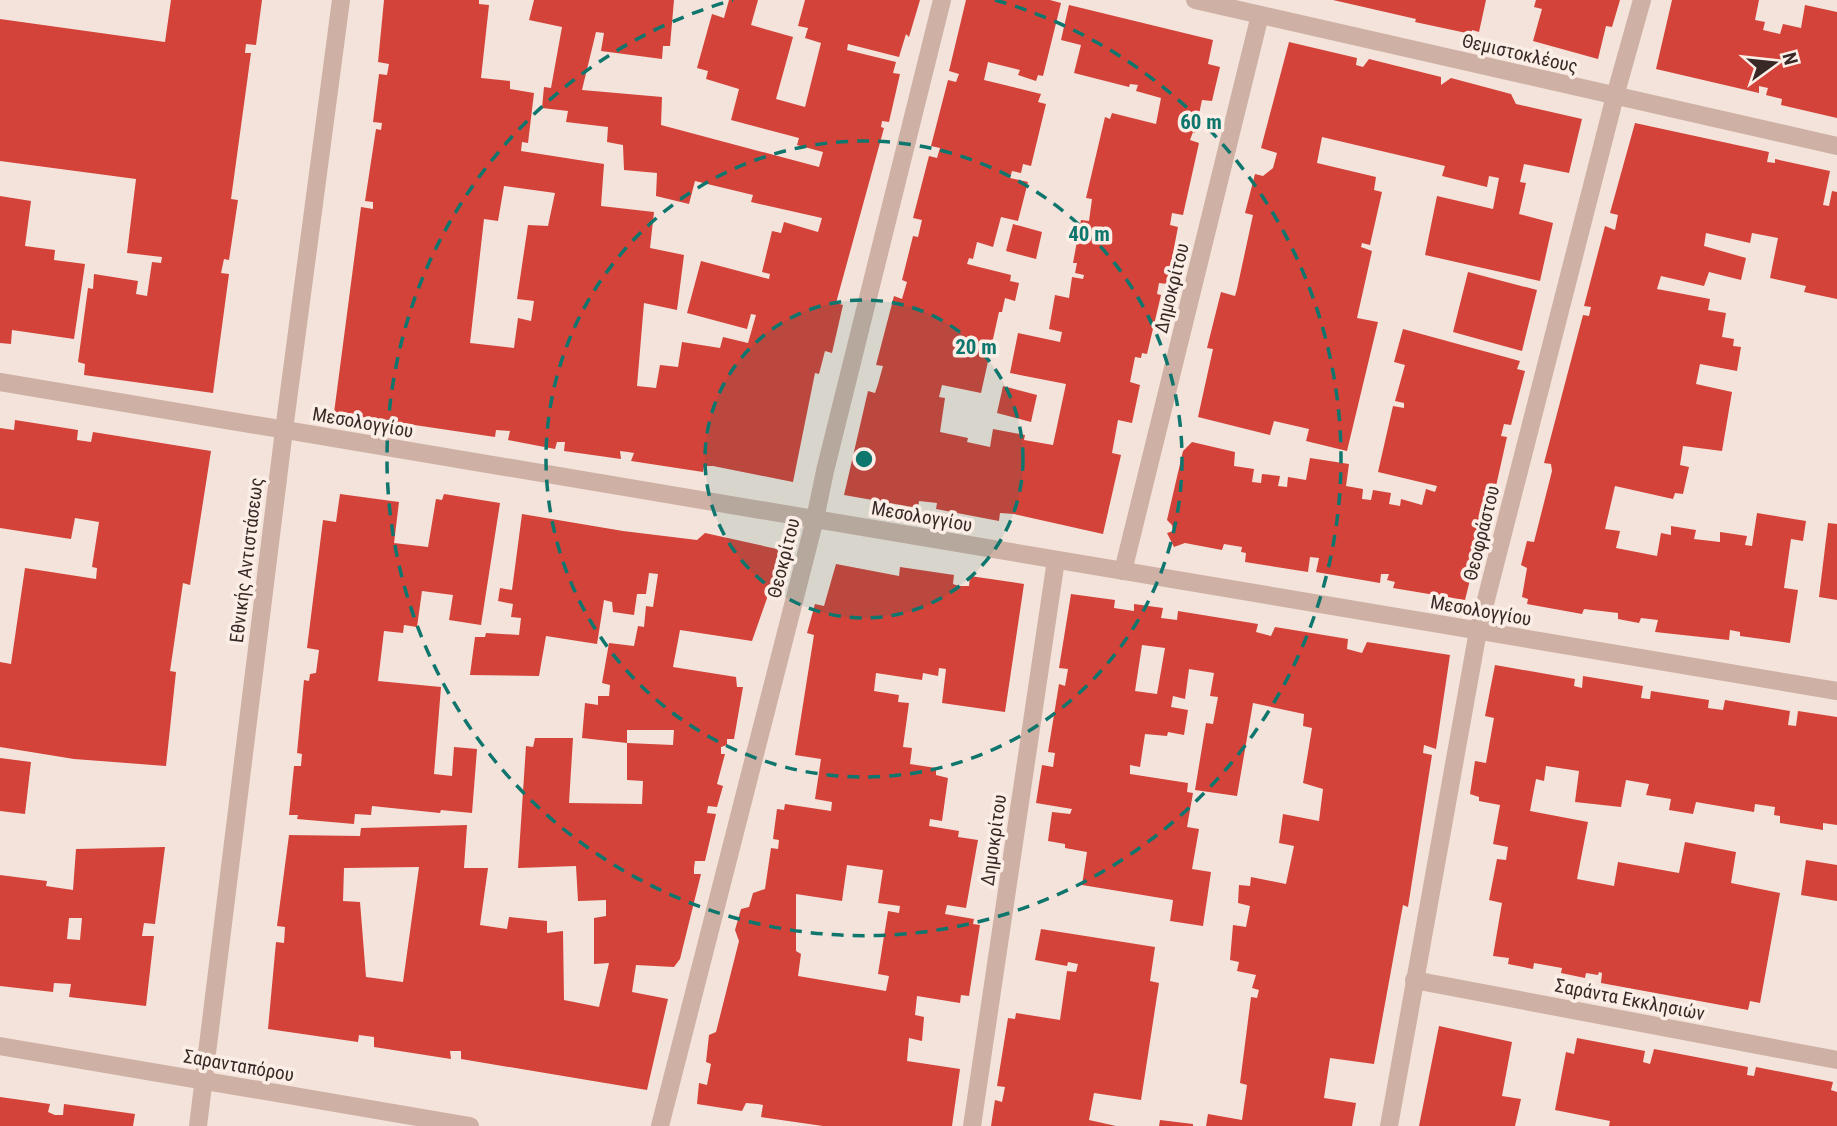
<svg xmlns="http://www.w3.org/2000/svg" width="1837" height="1126" font-family="'Roboto Condensed',sans-serif">
  <rect width="100%" height="100%" fill="#f4e3da"/>
  <g fill="#d34339" fill-rule="evenodd">
    <polygon points="171,0 262,0 256,45 246,44 245,53 251,53 231,199 238,200 229,260 224,259 221,273 229,274 213,393 84,375 85,364 78,362 88,288 93,289 94,274 138,281 136,294 147,296 152,262 161,263 162,257 127,253 136,179 0,161 0,19 165,42"/>
    <path d="M384 0H479V4L489 5 481 78 510 81V89L534 93 528 143 522 142 521 151 604 164 601 206 654 212 650 248 684 255 677 310 644 303 637 386 656 388 660 365 678 367 682 342 720 348 723 337 748 343 756 315 751 314 747 329 687 313 701 261 769 279 770 274 762 272 772 231 781 233 784 222 818 232 822 218 751 202 753 195 695 181 689 204 656 196 657 173 624 170 623 145 607 142 608 127 566 122 568 111 542 108 544 87 551 88 562 27 529 20 534 0H674L670 46H663L662 59 601 51 604 33 596 32 582 90 662 97 661 125 819 167 823 152 797 145 799 138 731 120 739 89 706 79 708 71 697 68 712 14 724 18 729 0H758L751 25 793 37 776 99 805 107 821 43 805 38 808 28 798 26 805 0H920L909 37 906 34 899 57 848 44 847 50 896 62 893 73 900 74 889 122 882 121 881 127 884 128 836 303 843 305 832 353 825 351 819 374 815 373 793 482 713 466H704L703 472 631 461 634 453 628 452 620 451 621 459 564 451 565 442H557L555 449 508 440 510 431 496 430 495 437 334 413 361 207 373 209V202L365 201 376 129 381 130 382 123 373 122 379 74 387 75 389 64 378 62ZM504 186 555 193 548 226 528 225 517 299 534 301 531 321 518 318 514 348 470 343 484 219 498 221Z"/>
    <polygon points="966,0 1050,0 1061,3 1043,76 1038,75 1036,81 1018,75 1020,70 988,62 984,80 1041,94 1038,102 1046,104 1031,166 1023,164 1021,173 1012,171 1010,178 1028,182 1018,221 1001,217 993,247 977,242 973,259 969,258 967,264 1011,275 1010,281 1019,283 1015,301 1005,298 1002,312 999,312 981,393 942,385 939,397 945,398 940,432 968,438 967,442 990,447 993,429 1025,435 1024,440 1053,445 1066,384 1010,373 1018,333 1060,342 1062,332 1049,329 1055,295 1069,298 1072,277 1083,279 1084,275 1075,273 1077,263 1073,263 1081,220 1089,221 1092,199 1086,198 1105,117 1110,119 1112,113 1156,124 1161,98 1136,91 1138,85 1130,84 1129,87 1074,73 1081,45 1061,40 1069,5 1213,40 1208,64 1220,67 1212,101 1202,100 1195,133 1193,132 1190,140 1199,143 1183,215 1172,213 1170,225 1178,227 1167,284 1159,283 1157,294 1161,295 1147,354 1142,353 1141,358 1135,357 1130,382 1140,385 1132,423 1118,420 1112,453 1121,455 1103,534 1014,514 1000,513 999,521 936,509 937,503 919,501 918,508 844,495 868,391 875,393 878,384 883,366 876,365 894,296 902,299 907,282 902,280 913,236 918,237 922,220 913,218 929,156 937,158 940,148 931,146 948,80 956,82 959,74 949,71"/>
    <polygon points="1333,0 1486,0 1479,32 1472,30 1471,34 1415,22 1416,19"/>
    <polygon points="1536,0 1620,0 1612,27 1606,26 1598,59 1533,41 1542,9 1534,7"/>
    <polygon points="1672,0 1759,0 1755,20 1765,22 1763,30 1780,34 1783,24 1801,28 1805,5 1837,12 1837,118 1781,105 1782,99 1766,95 1768,88 1759,86 1759,93 1656,69"/>
    <polygon points="1289,42 1357,58 1356,65 1363,67 1369,59 1441,77 1441,85 1451,78 1511,94 1516,104 1582,119 1569,173 1524,164 1520,182 1526,183 1519,214 1553,223 1540,281 1425,255 1437,196 1493,209 1499,178 1489,176 1487,187 1442,176 1445,166 1322,137 1317,163 1376,177 1374,190 1382,192 1370,245 1362,243 1361,247 1372,251 1357,318 1378,322 1347,451 1306,441 1309,429 1274,421 1270,435 1198,417 1213,349 1207,348 1221,292 1235,296 1237,289 1253,215 1245,213 1255,174 1263,176 1273,168 1277,153 1261,148"/>
    <polygon points="1635,123 1769,152 1767,162 1775,163 1775,159 1830,171 1823,205 1829,206 1832,191 1837,192 1837,299 1804,292 1806,286 1770,278 1778,238 1752,233 1750,243 1706,233 1704,246 1746,258 1741,280 1709,272 1704,286 1661,276 1657,289 1710,299 1708,310 1726,313 1722,337 1734,339 1733,346 1741,347 1737,371 1700,364 1696,384 1732,392 1722,451 1683,446 1680,465 1689,467 1683,494 1675,493 1673,499 1615,486 1605,529 1620,531 1616,548 1657,556 1661,533 1671,535 1671,526 1696,530 1694,539 1720,542 1720,532 1747,536 1745,545 1752,546 1757,513 1806,521 1803,541 1791,539 1784,588 1798,590 1790,643 1740,636 1740,632 1730,630 1729,640 1655,632 1658,620 1641,618 1639,623 1618,619 1618,613 1584,609 1582,614 1527,604 1528,599 1522,597 1527,568 1521,565 1527,541 1534,542 1552,471 1551,464 1544,463 1583,315 1589,316 1591,307 1584,306 1605,226 1615,230 1618,215 1610,213"/>
    <polygon points="0,196 31,201 25,246 55,250 54,260 85,264 74,339 12,330 11,344 0,343"/>
    <polygon points="1013,224 1042,232 1036,259 1006,251"/>
    <polygon points="1468,272 1537,290 1522,351 1453,332"/>
    <polygon points="1403,329 1520,361 1517,369 1525,371 1511,425 1504,424 1501,436 1507,437 1494,495 1486,493 1480,511 1487,512 1465,600 1393,588 1395,582 1387,580 1389,574 1381,574 1380,583 1316,572 1319,558 1310,557 1308,572 1245,562 1246,553 1241,552 1242,547 1224,544 1222,550 1185,543 1174,547 1167,533 1173,531 1172,525 1167,520 1183,451 1192,442 1235,452 1234,466 1254,469 1252,482 1261,483 1262,474 1280,476 1278,486 1287,487 1288,477 1306,480 1310,458 1349,464 1346,486 1363,489 1362,499 1371,500 1373,490 1391,493 1389,504 1400,506 1401,499 1422,505 1426,489 1435,492 1437,486 1378,472 1393,406 1404,408 1404,403 1395,401 1405,365 1394,362"/>
    <polygon points="1003,386 1037,395 1031,422 997,413"/>
    <polygon points="15,420 78,430 77,440 91,442 93,432 211,451 190,585 183,583 170,671 176,672 166,766 74,759 0,747 0,662 11,664 25,568 96,579 97,568 92,567 99,522 75,518 71,539 0,528 0,428 14,430"/>
    <polygon points="340,494 399,502 394,543 428,547 436,499 442,500 444,494 500,503 481,625 449,620 453,595 422,591 417,627 404,625 403,633 384,631 378,681 441,687 434,774 452,776 454,747 477,749 472,813 441,810 440,813 372,806 371,815 355,814 354,824 297,819 298,815 289,815 294,766 301,766 302,754 297,753 304,680 309,681 310,674 316,673 319,650 307,648 323,520 336,522"/>
    <path d="M522 514 623 531 697 540 705 533 777 549 781 558 752 641 680 630 673 667 736 677 737 687H743L734 739H727V745L721 747V754H725L717 784 723 786 717 807 708 806 707 813 716 814 705 861H695L694 868V874H701L680 959 674 967 636 965 632 992 668 999 647 1090 461 1059V1051H450L451 1059 374 1047V1037L359 1035 358 1042 268 1029 276 942 284 943 285 927 277 926 289 835 360 836 361 828 467 825 464 868H488L480 925 507 929 509 917 547 921V933L563 931 564 1000 599 1007 609 963 594 964V918L606 916V900L578 901 576 866 518 868 526 746 533 747 535 738H573L569 803 642 804 643 781 627 780V743L582 738 585 703 598 705V696H609L610 685 602 683 609 643 634 646 638 626 644 627 646 606 653 607 658 574 649 573 646 594H637L634 615 613 612 612 602 604 600 597 644 546 636 539 676 470 675 475 637H485L486 633 519 635 521 618 511 617 513 604 498 601 500 588 512 590ZM627 730H674L673 745 627 743ZM419 867 403 982 366 977 360 902 343 901 344 868Z"/>
    <polygon points="1828,523 1837,524 1837,600 1819,597"/>
    <path d="M836 564 899 576 900 567 954 575 953 584 959 586H969L970 576 1024 584 1005 712 942 703 946 669 939 668 938 676 923 673 922 680 876 673 874 691 899 695 898 702 909 703 903 747 912 748 910 764 936 768V775L948 778 942 821 930 819 929 826 959 831 958 837 978 840 966 908 947 905 945 914 974 919 973 924 980 925 969 996 961 995 960 1003 917 996 915 1015 924 1017 922 1041 909 1038 907 1061 960 1069 952 1126H823L761 1117 763 1105 758 1104 746 1103 742 1111 697 1104 699 1083 707 1085 711 1064 706 1062 709 1035 716 1032 739 941 735 930 741 909 749 907 753 893 765 889 771 848 778 849 779 840 773 839 777 809 784 810 785 804 831 811 832 802 815 799 821 759 795 755 814 635 807 633 815 604 824 606ZM847 865 883 870 878 903 900 906 899 913 888 911 878 974 889 976 886 991 798 976 801 954 796 951V894L842 901Z"/>
    <path d="M1071 594 1115 600 1114 608 1134 611V604L1163 608 1161 618 1177 620 1178 611 1258 624 1256 632 1271 636 1275 627 1348 639 1347 649 1362 653 1367 642 1450 655 1436 749 1424 745 1423 753 1432 755 1408 907 1403 905 1374 1064 1330 1058 1324 1098 1356 1103 1352 1126H1206L1208 1114 1242 1120 1247 1085 1240 1083 1251 997 1257 998 1259 990 1252 988 1256 975 1237 971 1239 962 1230 960 1233 925 1246 927 1250 906 1238 903 1239 885 1250 886 1251 877 1286 884 1294 846 1279 843 1283 814 1319 821 1323 789 1303 783 1312 728 1303 726 1304 714 1253 703 1237 796 1195 790 1206 723 1213 724 1218 697 1210 696 1214 673 1189 669 1185 699 1173 696 1171 707 1188 710 1184 735 1168 732 1167 736 1145 734 1140 767 1130 765V774L1188 783 1187 792 1193 793 1187 827 1199 829 1192 869 1211 872 1203 926 1170 921 1173 900 1082 885 1087 852 1065 848V844L1048 841 1052 812 1070 814 1072 809 1036 803 1042 765 1053 767 1055 753 1048 752 1059 684 1065 686 1068 669 1059 668ZM1142 645 1165 648 1157 694 1135 691Z"/>
    <polygon points="1495,665 1575,679 1574,686 1582,688 1583,676 1643,686 1641,698 1648,699 1650,699 1651,691 1709,700 1708,708 1723,710 1725,700 1790,711 1788,725 1796,726 1798,711 1837,717 1837,825 1823,823 1823,830 1780,823 1780,816 1774,815 1775,807 1755,804 1754,812 1696,802 1693,814 1669,810 1671,799 1646,795 1649,784 1626,780 1621,807 1575,802 1579,771 1546,766 1544,781 1536,779 1530,811 1588,822 1577,879 1614,886 1618,862 1679,873 1685,842 1736,852 1731,883 1780,893 1760,1003 1750,1001 1748,1010 1601,983 1602,973 1599,972 1598,975 1586,973 1585,978 1561,973 1562,968 1534,963 1533,969 1508,964 1509,958 1493,956 1502,903 1489,900 1497,859 1506,860 1508,847 1493,844 1500,805 1479,801 1479,797 1470,794 1475,761 1486,763 1494,718 1485,716"/>
    <polygon points="0,758 31,762 25,814 0,811"/>
    <path d="M165 847 155 924 144 923 142 936H154L146 1006 69 997 71 984 54 983 53 992 0 986V875L47 881 46 886 73 890 76 849ZM69 918H82L80 940 67 939Z"/>
    <polygon points="1806,860 1837,865 1837,901 1801,895"/>
    <polygon points="1041,929 1155,947 1150,981 1159,983 1141,1100 1094,1093 1089,1120 1116,1126 991,1126 995,1100 1002,1102 1005,1087 997,1086 1008,1018 1015,1019 1016,1013 1060,1020 1067,971 1076,972 1078,964 1068,962 1067,966 1035,960"/>
    <polygon points="1439,1026 1512,1042 1502,1096 1521,1099 1515,1126 1419,1126"/>
    <polygon points="1577,1038 1645,1051 1643,1062 1650,1064 1654,1049 1748,1067 1747,1075 1754,1076 1756,1067 1833,1082 1831,1090 1837,1092 1837,1126 1609,1126 1610,1121 1555,1110 1566,1052 1574,1054"/>
    <polygon points="0,1097 50,1104 48,1112 55,1115 63,1115 64,1104 135,1114 133,1126 0,1126"/>
    <polygon points="1160,1120 1193,1124 1193,1126 1159,1126"/>
  </g>
  <g fill="none" stroke-linecap="round" stroke-linejoin="round">
    <polyline stroke="#ceb0a4" stroke-width="18" points="198,1126 284,430 341,0"/>
    <g stroke="#ceb0a4" stroke-width="18">
      <polyline points="1195,0 1837,146"/>
      <polyline points="0,382 1837,691"/>
      <polyline points="1123,571 1260,15"/>
      <polyline points="1414,980 1837,1060"/>
      <polyline points="660,1126 815,519 825,471 942,0"/>
      <polyline points="972,1126 1056,560"/>
      <polyline points="1389,1126 1478,631 1615,96 1642,0"/>
    </g>
    <polyline stroke="#ceb0a4" stroke-width="18" points="0,1046 470,1126"/>
  </g>
  <circle cx="864" cy="459" r="159" fill="#0f766e" fill-opacity=".12"/>
  <g fill="none" stroke="#0f766e" stroke-width="3.5" stroke-dasharray="12 9">
    <circle cx="864" cy="459" r="159"/>
    <circle cx="864" cy="459" r="318"/>
    <path d="M995 0A477 477 0 1 1 733 0"/>
  </g>
  <g text-anchor="middle" stroke-width="7" stroke-linejoin="round" paint-order="stroke">
    <g font-size="19" fill="#382927" stroke="#fbeee7">
      <text transform="translate(1520 53) rotate(13)" y="7">Θεμιστοκλέους</text>
      <text transform="translate(1171 288) rotate(-76)" y="7">Δημοκρίτου</text>
      <text transform="translate(363 422) rotate(10)" y="7">Μεσολογγίου</text>
      <text transform="translate(922 516) rotate(10)" y="7">Μεσολογγίου</text>
      <text transform="translate(1481 533) rotate(-76)" y="7">Θεοφράστου</text>
      <text transform="translate(783 558) rotate(-76)" y="7">Θεοκρίτου</text>
      <text transform="translate(246 560) rotate(-83)" y="7">Εθνικής Αντιστάσεως</text>
      <text transform="translate(1481 610) rotate(10)" y="7">Μεσολογγίου</text>
      <text transform="translate(993 840) rotate(-82)" y="7">Δημοκρίτου</text>
      <text transform="translate(1630 999) rotate(11)" y="7">Σαράντα Εκκλησιών</text>
      <text transform="translate(239 1065) rotate(10)" y="7">Σαρανταπόρου</text>
    </g>
  </g>
  <circle cx="864" cy="459" r="10" fill="#0f766e" stroke="#fbeee7" stroke-width="3.5"/>
  <g font-size="21" text-anchor="middle" font-weight="bold" fill="#0f766e" stroke="#fbeee7" stroke-width="7" stroke-linejoin="round" paint-order="stroke">
    <text x="1201" y="129">60 m</text>
    <text x="1089" y="241">40 m</text>
    <text x="976" y="354">20 m</text>
  </g>
  <g transform="translate(1774 63) rotate(75)" stroke="#fbeee7" stroke-width="5" paint-order="stroke">
  <path d="M0-5L12 26L0 18L-12 26Z" fill="#382927"/>
  <text y="-10" font-size="19" font-weight="bold" text-anchor="middle" fill="#382927">N</text>
  </g>
</svg>
